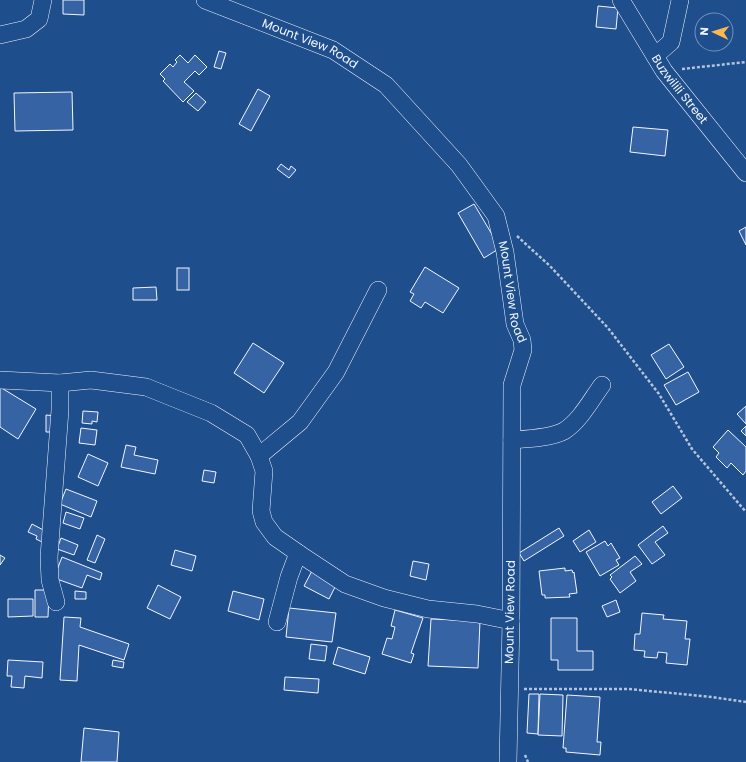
<svg xmlns="http://www.w3.org/2000/svg" width="746" height="762" font-family="Poppins,sans-serif">
  <rect width="100%" height="100%" fill="#1f4e8c"/>
  <g fill="#3563a3" stroke="#f2f6ff">
    <polygon points="63,0 84,0 84,15 63,14"/>
    <polygon points="598,6 618,8 616,29 596,27"/>
    <polygon points="219,51 226,53 221,69 214,67"/>
    <polygon points="180,55 188,63 195,55 207,67 199,75 195,71 184,82 194,91 183,102 163,81 165,79 160,74 170,64 173,67 177,62 175,60"/>
    <polygon points="258,89 270,96 251,131 239,124"/>
    <polygon points="72,92 73,130 15,131 14,93"/>
    <polygon points="196,93 206,102 198,111 187,102"/>
    <polygon points="633,127 668,130 665,156 630,152"/>
    <polygon points="281,164 289,170 291,166 296,170 289,178 277,169"/>
    <polygon points="474,204 500,248 484,258 458,213"/>
    <polygon points="746,227 746,245 739,231"/>
    <polygon points="425,267 459,288 443,313 425,302 421,308 410,301 414,294 410,292"/>
    <rect x="177" y="268" width="12" height="22"/>
    <polygon points="156,287 157,300 133,300 133,288"/>
    <polygon points="253,343 284,363 264,393 234,373"/>
    <polygon points="669,344 684,367 666,379 651,355"/>
    <polygon points="688,372 699,392 676,405 664,385"/>
    <polygon points="0,387 36,409 18,439 0,427"/>
    <polygon points="746,406 746,424 737,414"/>
    <polygon points="83,411 98,412 97,422 92,421 92,424 82,423"/>
    <polygon points="46,415 57,416 57,432 46,432"/>
    <polygon points="746,426 746,436 741,431"/>
    <polygon points="81,428 97,430 95,445 79,443"/>
    <polygon points="728,430 746,447 746,471 743,475 731,463 727,468 716,457 719,453 713,447"/>
    <polygon points="126,445 136,447 134,455 158,460 155,474 121,467"/>
    <polygon points="88,454 108,463 98,486 78,477"/>
    <polygon points="204,470 216,472 214,483 202,481"/>
    <polygon points="673,486 682,498 661,514 652,502"/>
    <polygon points="66,489 97,501 91,517 60,504"/>
    <polygon points="66,512 84,518 80,529 63,523"/>
    <polygon points="32,524 49,533 44,543 36,539 37,536 28,532"/>
    <polygon points="663,526 668,533 655,542 665,555 652,564 638,545"/>
    <polygon points="559,528 564,536 524,561 519,553"/>
    <polygon points="589,530 596,542 580,552 573,541"/>
    <polygon points="97,535 105,539 95,563 87,560"/>
    <polygon points="61,538 78,545 74,555 57,549"/>
    <polygon points="605,541 608,546 611,543 620,558 616,560 619,565 600,576 586,552"/>
    <polygon points="175,550 196,556 192,571 171,565"/>
    <polygon points="0,555 5,558 0,565"/>
    <polygon points="635,556 642,564 630,572 636,581 620,593 610,579 612,577 610,575"/>
    <polygon points="62,557 102,573 100,580 87,575 82,588 54,578"/>
    <polygon points="413,561 429,564 426,580 410,576"/>
    <polygon points="565,568 565,571 572,570 573,573 574,572 577,593 569,594 570,597 545,598 545,595 542,595 539,571"/>
    <polygon points="313,569 338,581 329,599 304,586"/>
    <polygon points="158,585 181,597 170,619 147,608"/>
    <polygon points="35,590 49,590 48,617 35,617"/>
    <polygon points="75,591 86,592 86,599 75,599"/>
    <polygon points="233,591 264,599 259,620 228,611"/>
    <polygon points="8,599 33,599 33,616 8,617"/>
    <polygon points="616,600 620,612 607,617 602,606"/>
    <polygon points="289,608 336,613 332,642 286,637"/>
    <polygon points="395,610 423,618 411,653 414,654 411,663 382,654 387,638 392,639 395,627 391,626"/>
    <polygon points="642,613 664,615 663,619 687,621 685,639 690,639 687,665 666,663 667,653 658,652 657,658 644,657 645,651 634,650 635,634 640,634"/>
    <polygon points="64,617 81,618 80,627 129,644 124,660 79,645 77,681 60,680"/>
    <polygon points="551,618 577,618 577,651 593,651 593,670 558,670 558,660 551,660"/>
    <polygon points="431,619 480,621 478,668 428,666"/>
    <polygon points="311,644 327,646 325,661 309,659"/>
    <polygon points="338,647 370,657 365,674 333,664"/>
    <polygon points="8,660 43,662 42,678 25,676 24,688 11,687 12,676 7,676"/>
    <polygon points="113,660 124,662 123,668 112,666"/>
    <polygon points="285,677 319,679 318,693 284,690"/>
    <polygon points="529,694 539,694 538,734 527,733"/>
    <polygon points="540,694 563,695 562,736 538,735"/>
    <polygon points="567,695 600,697 597,742 601,742 600,755 566,752 566,748 563,748"/>
    <polygon points="84,728 119,732 117,762 81,762"/>
  </g>
  <g fill="none" stroke-linecap="round" stroke-linejoin="round">
    <defs>
      <g id="minor">
        <path id="s1" d="M205 0 333 50 386 85 459 165 496 216 505 252 515 324 522 340 523 350 512 385 511 621 508 762"/>
        <path id="s2" d="M621 0 664 71 746 173"/>
        <polyline points="0,35 26,29 39,19 43,0"/>
        <polyline points="655,56 671,42 680,0"/>
        <polyline points="0,380 60,383 91,380 146,387 211,413 247,435 259,456 264,471 261,511 264,522 275,537 298,553 345,584 384,598 428,609 477,614 511,621"/>
        <path d="M512 440C527 439 551 438 564 431 580 421 591 400 602 385"/>
        <polyline points="259,456 300,422 336,372 378,290"/>
        <polyline points="56,602 50,580 49,557 60,410 60,383"/>
        <polyline points="277,622 289,577 298,553"/>
      </g>
    </defs>
    <use href="#minor" stroke="#f2f6ff" stroke-width="18"/>
    <g stroke="#b3c4dc" stroke-width="2.5" stroke-dasharray="3 2" stroke-linecap="butt">
      <polyline points="682,69 746,62"/>
      <polyline points="517,236 550,266 608,328 659,394 692,449 746,512"/>
      <polyline points="524,689 629,689 712,697 746,702"/>
      <polyline points="525,755 528,762"/>
    </g>
    <use href="#minor" stroke="#1f4e8c" stroke-width="17"/>
  </g>
  <g text-anchor="middle" stroke-width="3" stroke-linejoin="round" paint-order="stroke">
    <g font-size="12" fill="#f2f6ff" stroke="#1f4e8c">
      <text dy="4" stroke="none"><textPath href="#s1" startOffset="114">Mount View Road</textPath></text>
      <text dy="4" stroke="none"><textPath href="#s2" startOffset="107">Buzwilili Street</textPath></text>
      <text dy="4" stroke="none"><textPath href="#s1" startOffset="450">Mount View Road</textPath></text>
      <text transform="translate(510 612) rotate(-89)" y="4">Mount View Road</text>
    </g>
  </g>
  <g transform="translate(714 32) rotate(274)"><circle r="19" fill="#1f4e8c" stroke="#7391ba"/>
  <path d="M0-3L7 15L0 10L-7 15Z" fill="#ffb74d"/>
  <text y="-6" font-size="11" font-weight="bold" text-anchor="middle" fill="#f2f6ff">N</text>
  </g>
</svg>
